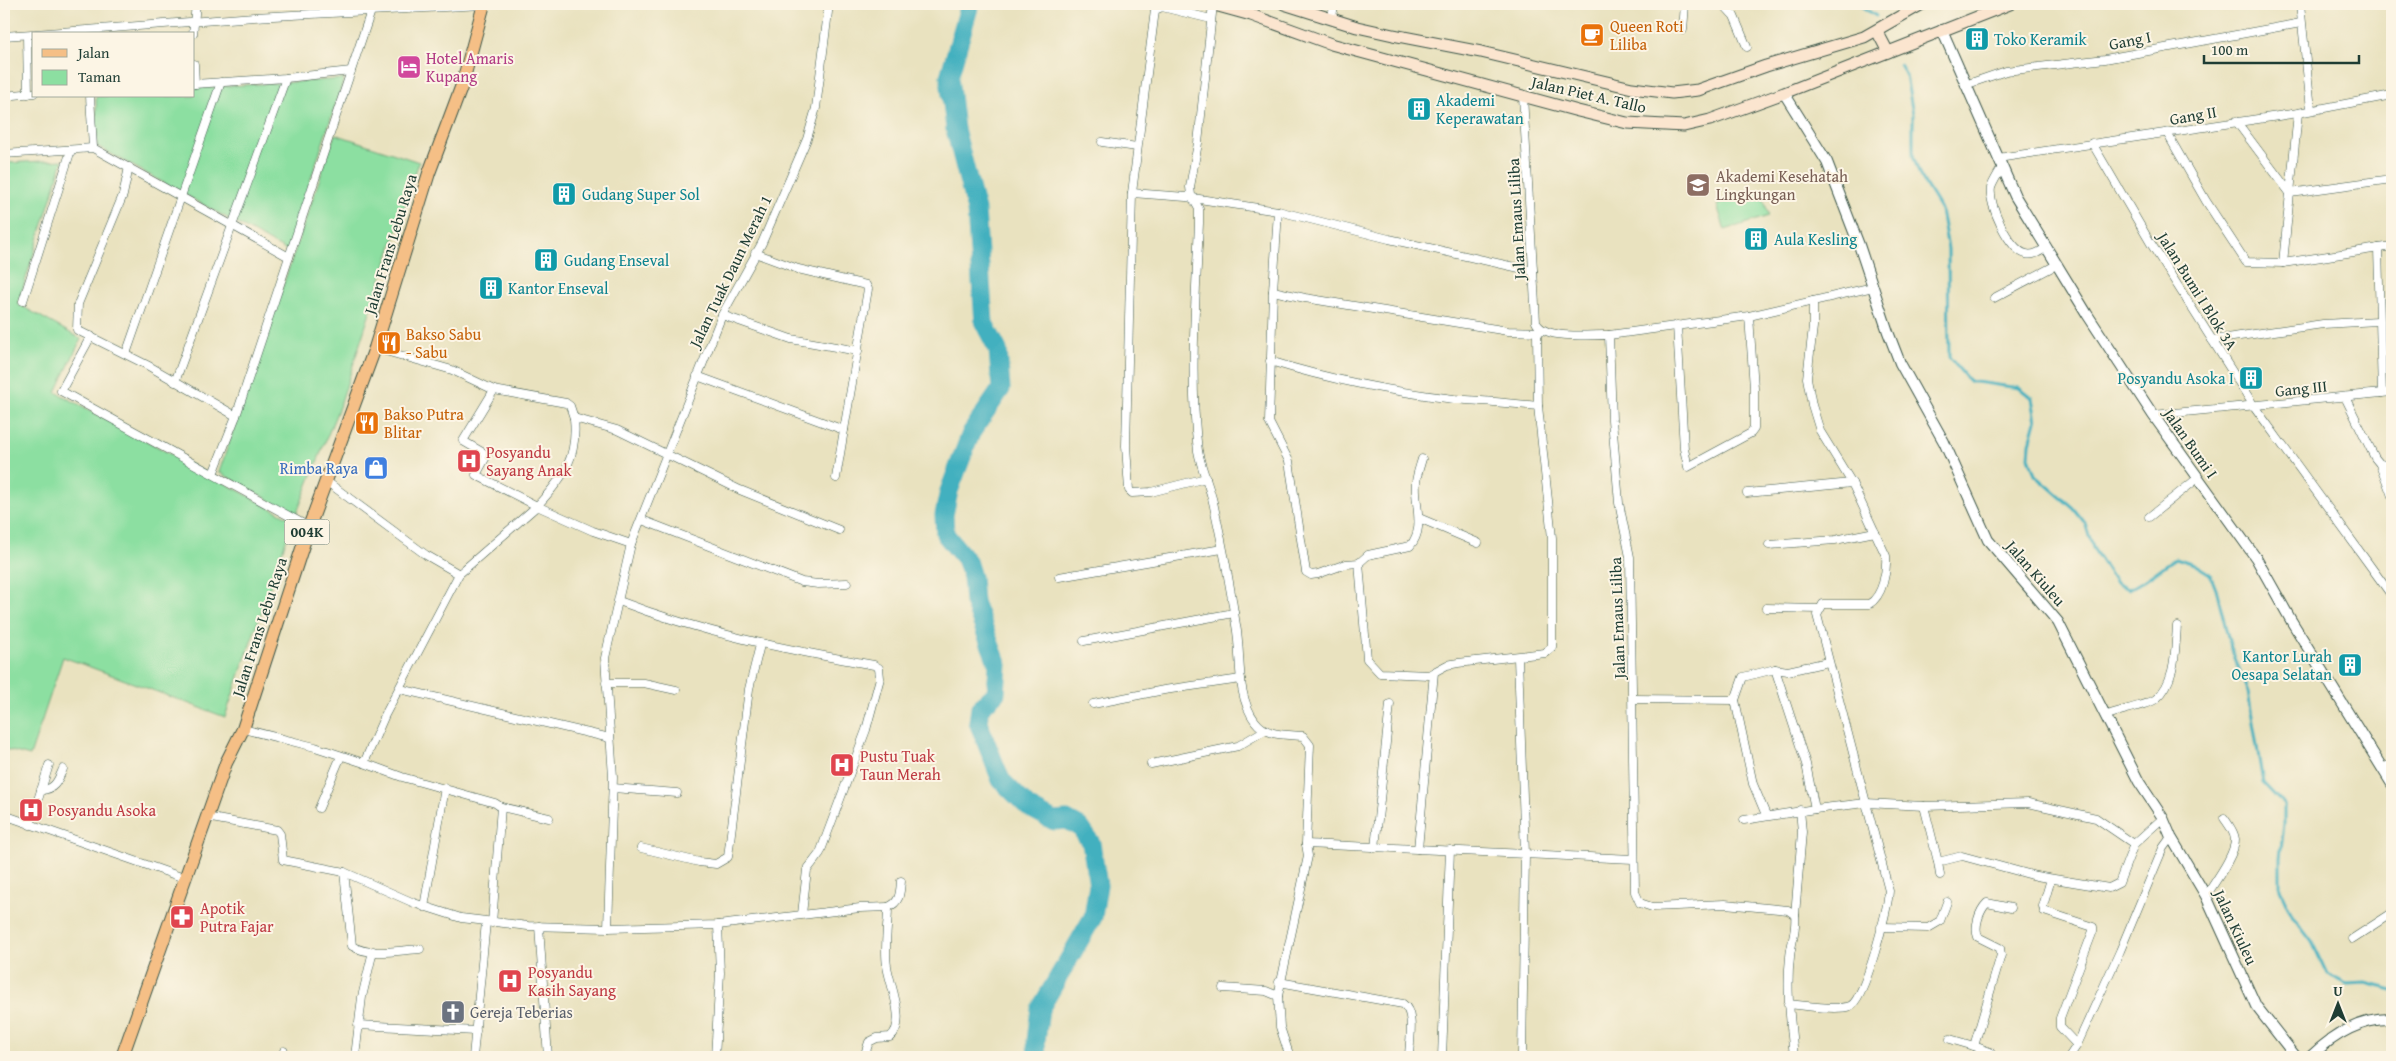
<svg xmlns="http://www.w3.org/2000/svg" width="2396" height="1061" font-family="'Gentium Book Plus',serif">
  <rect width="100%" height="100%" fill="#fcf5e5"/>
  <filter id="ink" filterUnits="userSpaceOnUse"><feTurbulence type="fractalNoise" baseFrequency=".02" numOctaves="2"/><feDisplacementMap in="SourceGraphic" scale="10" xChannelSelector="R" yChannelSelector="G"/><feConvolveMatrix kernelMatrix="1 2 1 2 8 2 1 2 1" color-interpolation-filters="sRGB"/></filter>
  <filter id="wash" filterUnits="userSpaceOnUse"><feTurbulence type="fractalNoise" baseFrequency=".0096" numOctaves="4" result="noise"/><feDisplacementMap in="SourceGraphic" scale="20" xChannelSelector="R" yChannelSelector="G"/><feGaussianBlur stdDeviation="1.12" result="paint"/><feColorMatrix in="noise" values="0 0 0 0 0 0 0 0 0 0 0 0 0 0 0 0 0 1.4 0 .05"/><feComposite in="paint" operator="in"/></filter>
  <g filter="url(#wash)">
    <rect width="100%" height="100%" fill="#e9e2bf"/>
    <g fill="#8cdfa1" stroke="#568e6a">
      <polygon points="344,79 287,251 97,146 96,96 194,96 194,88"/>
      <polygon points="335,134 419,162 341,402 296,515 219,472"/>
      <polygon points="63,160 18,304 81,339 56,392 293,520 225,717 63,657 30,756 4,749 4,163"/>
      <polygon points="1761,191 1769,216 1725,230 1717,205"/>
    </g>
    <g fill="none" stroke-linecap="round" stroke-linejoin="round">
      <g stroke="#42b0bf" stroke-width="3">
        <polyline points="1858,4 1876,16"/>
        <path d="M1900 64 1906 76 1913 114V156L1920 176 1941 210 1948 249 1949 357 1969 381 2019 388 2032 398 2036 421 2030 443 2029 457 2035 475 2073 508 2085 523 2093 548 2116 583 2129 589C2146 581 2159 569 2176 558L2194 564 2210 574 2217 592 2230 645 2248 692 2263 783 2284 805V824L2280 858V889L2293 917 2312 942 2327 974 2347 984 2365 983 2392 990"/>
      </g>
      <polyline stroke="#42b0bf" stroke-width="19" points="970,4 949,77 955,129 976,210 984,323 998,350 1001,389 971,433 949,491 944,515 945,534 967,561 972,577 974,602 998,665 996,693 980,708 978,722 1001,780 1028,807 1054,821 1067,820 1080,827 1091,843 1098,885 1093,917 1040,1009 1036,1041 1037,1057"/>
    </g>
  </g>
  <g filter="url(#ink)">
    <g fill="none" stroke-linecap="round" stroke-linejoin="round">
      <defs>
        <g id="minor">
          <path d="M1213 4 1198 143 1190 187 1191 195 1199 209V223C1196 296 1189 379 1198 451 1201 468 1209 485 1213 502 1222 542 1230 584 1236 625 1242 655 1235 694 1255 721 1267 737 1285 734 1303 736L1310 745 1306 844 1308 856 1278 996 1280 1027 1290 1057"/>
          <polyline points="1723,4 1734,16 1747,47"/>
          <polyline points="2300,4 2311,109"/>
          <polyline points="1332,18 1334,4"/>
          <polyline points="1683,30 1685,4"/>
          <polyline points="35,34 254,17 483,5"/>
          <polyline points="193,34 196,4"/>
          <polyline points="27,35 28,94"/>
          <polyline points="4,36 32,34"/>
          <polyline points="194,64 195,84"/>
          <polyline points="194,84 286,78 351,71"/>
          <polyline points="1965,85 2006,71 2105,59 2301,23"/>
          <polyline points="4,96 34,93"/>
          <polyline points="90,96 93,148"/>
          <path d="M1523 96 1536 322C1544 341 1591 334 1609 335L1612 420 1619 503 1630 557 1635 892 1640 903 1652 907 1725 904 1788 910 1795 915C1797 929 1791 943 1790 957 1786 991 1791 1024 1794 1057"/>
          <polyline points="2236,121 2290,193 2392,179"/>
          <polyline points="2167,133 2206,201 2246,262 2283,263 2392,246"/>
          <polyline points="1102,142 1137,147"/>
          <polyline points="2092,143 2150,242 2254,406 2392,596"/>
          <polyline points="4,154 93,148 289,257"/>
          <polyline points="1998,158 2298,113 2392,95"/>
          <polyline points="129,167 123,195 78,304 77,330 147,365 236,416"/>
          <path d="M2002 167C1999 173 1993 181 1991 188 1988 204 2009 250 2026 254 2034 256 2041 251 2047 247"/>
          <polyline points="1132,193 1186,197 1278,211 1389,239 1533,271"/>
          <path d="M1278 211 1273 291 1269 422 1289 461 1306 572 1311 575 1318 574 1346 564 1359 563 1368 555 1410 546C1426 528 1414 503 1416 482 1417 474 1420 466 1422 459"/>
          <polyline points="2378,248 2382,393"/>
          <polyline points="2283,263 2298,113"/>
          <polyline points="1273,291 1305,298 1508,331 1540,332"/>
          <polyline points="1994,298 2058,264"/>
          <polyline points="23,301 71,150"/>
          <polyline points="722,315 791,339 858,351"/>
          <polyline points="1677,325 1684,449 1688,467 1751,433 1754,429 1754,388 1749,316"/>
          <polyline points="1609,335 1749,316 1873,287"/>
          <polyline points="91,336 61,391 309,527"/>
          <polyline points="2212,340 2323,324 2378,321"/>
          <polyline points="375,348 452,370 494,390 566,403 570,406 574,418 617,430 740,490 839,530"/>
          <polyline points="126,354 221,82"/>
          <path d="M1270 361C1328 379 1394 392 1454 399 1482 401 1510 403 1538 406"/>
          <polyline points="697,376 844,430 868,289 866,285 798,269 755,253"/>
          <polyline points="175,382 286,78"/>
          <path d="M494 390 463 441 487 455 476 475 537 506C564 477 578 458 574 418"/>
          <polyline points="2345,397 2375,458 2380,464 2392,466"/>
          <polyline points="2153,415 2392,392"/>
          <polyline points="2380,464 2392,496"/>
          <polyline points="213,474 236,416 371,11"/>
          <polyline points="836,478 844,430"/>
          <polyline points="1206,478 1151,492 1132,493 1129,490 1126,446 1132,193 1155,10 1162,7 1211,19"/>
          <polyline points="326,481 426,555 459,574 537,506 593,531 631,544"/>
          <polyline points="1747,493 1852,483"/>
          <polyline points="2149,517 2198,478"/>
          <polyline points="1419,518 1478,543"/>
          <polyline points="642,520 802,582 818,584 847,583"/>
          <polyline points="1769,545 1835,540 1875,532"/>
          <polyline points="1359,563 1367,659 1380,673 1429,675 1434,672"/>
          <polyline points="1059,577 1222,549"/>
          <path d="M619 601C702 633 787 650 874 665L879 668 880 678 866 730 820 853 807 870 802 914"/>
          <polyline points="1766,608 1818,609"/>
          <polyline points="1084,641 1234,613"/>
          <polyline points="1518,658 1525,854 1522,1057"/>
          <polyline points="1775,669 1806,764 1815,809 1866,803 1924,806 2028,803 2096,818 2134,844 2163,818"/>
          <polyline points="606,683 644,683 676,690"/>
          <polyline points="400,689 610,738"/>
          <polyline points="1633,699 1735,700 1753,784 1766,815"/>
          <polyline points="1735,700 1743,677 1775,669 1788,671 1828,662"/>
          <polyline points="1093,704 1164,690 1241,679"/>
          <path d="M2105 716C2116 711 2148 705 2156 699 2176 682 2175 650 2177 626"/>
          <polyline points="243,729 315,747 364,763 385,715 459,574"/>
          <polyline points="364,763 402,777 495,803 501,807 492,923"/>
          <polyline points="1151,764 1238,746 1265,730"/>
          <polyline points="2382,768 2392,764"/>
          <polyline points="613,788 677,793"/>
          <path d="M41 790C55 790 58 780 63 769"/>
          <polyline points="1924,806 1938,862 1962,856 2036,876 2109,888 2119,883 2134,844"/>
          <polyline points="501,807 549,818"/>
          <polyline points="319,808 341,756"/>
          <polyline points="4,815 184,878"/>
          <path d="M206 817 277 830 280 834 283 860 344 872 414 903 461 918 528 926 608 928 718 925 860 908 888 907C888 926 884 947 887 966 889 983 908 1024 890 1037L877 1038 869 1042 864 1057"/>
          <polyline points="1744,820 1815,809"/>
          <polyline points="30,825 49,765"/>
          <polyline points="1306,844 1633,859"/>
          <polyline points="641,848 699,862 716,864 728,857 749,689 760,645"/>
          <polyline points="1375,848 1390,704"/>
          <polyline points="1418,849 1434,672 1447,665 1458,663 1545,653 1552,647 1552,538 1538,406 1537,333"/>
          <polyline points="1938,862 1940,875"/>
          <path d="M344 872 352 946C369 957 401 950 420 949"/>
          <polyline points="2051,879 2043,906 2044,911 2093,927 2093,931 2060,1018 2060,1027 2077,1045"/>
          <path d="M2206 896C2214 883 2236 854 2235 839 2234 831 2228 824 2224 818"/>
          <polyline points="424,907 445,788"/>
          <path d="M888 907C900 903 900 893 901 881"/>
          <polyline points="1795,915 1802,832 1800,810"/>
          <polyline points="539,926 548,1057"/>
          <polyline points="1881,927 1928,928 1940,921 1947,902"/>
          <polyline points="608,928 613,777 605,658 631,544 722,315 762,243 807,139 816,108 829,4"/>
          <polyline points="2352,939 2392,913"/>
          <path d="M1279 982 1403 1004C1416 1013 1409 1043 1409 1057"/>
          <polyline points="1223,988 1266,991 1278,996"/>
          <path d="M1788 1004C1803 1005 1837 1011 1850 1006 1865 1000 1888 909 1889 891L1817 615 1823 604H1869C1883 596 1887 571 1886 556L1852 483 1820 431 1812 405 1807 378 1813 327V301"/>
          <polyline points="358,1025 476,1031"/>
          <polyline points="1950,1039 1974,1046"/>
          <polyline points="281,1057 284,1051"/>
          <polyline points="355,1057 362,997 373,951"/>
          <polyline points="473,1057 486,922"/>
          <polyline points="715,1057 720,973 718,925"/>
          <polyline points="1442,1057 1450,850"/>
          <path d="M1992 1057 1990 1052 1974 1046 2001 955 2000 948 1978 937C1974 927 1979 911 1987 903L2011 908"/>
          <polyline points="2069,1057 2077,1045 2120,951 2163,848 2171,837"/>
        </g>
        <g id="tertiary">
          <polyline points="1942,30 2015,196 2087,314 2153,415 2256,558 2292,622 2392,784"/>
          <polyline points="1784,93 1827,162 1859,245 1888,332 1900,363 1944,442 1988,540 2058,622 2139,782 2163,818 2171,837 2206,896 2256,1006 2296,1057"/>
          <path d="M2310 1057C2333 1035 2360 1018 2392 1019"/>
        </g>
        <g id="secondary">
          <polyline points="1211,4 1251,15 1331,44 1578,111 1627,123 1684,126 1710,120 1784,93 2010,4"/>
          <polyline points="1284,4 1357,27 1393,35 1481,52 1632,88 1672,93 1698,90 1766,66 1864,37 1922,4"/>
          <polyline points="1877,31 1888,52"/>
        </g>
        <polyline id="primary" points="122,1057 226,763 243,729 309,527 375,348 429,173 462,85 484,4"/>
      </defs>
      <use href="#minor" stroke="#3d5649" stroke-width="9"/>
      <use href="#tertiary" stroke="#3d5649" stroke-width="12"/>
      <use href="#secondary" stroke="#3d5649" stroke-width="13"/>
      <use href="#primary" stroke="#3d5649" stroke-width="14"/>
      <use href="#minor" stroke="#fff" stroke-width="8"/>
      <use href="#tertiary" stroke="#fff" stroke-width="10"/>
      <use href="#secondary" stroke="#fbe5cf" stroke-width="11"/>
      <use href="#primary" stroke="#f5bf86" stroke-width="12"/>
    </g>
  </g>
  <defs>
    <symbol id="cafe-square" viewBox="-11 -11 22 22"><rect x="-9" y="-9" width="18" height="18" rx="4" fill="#e8710a" stroke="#fcf5e5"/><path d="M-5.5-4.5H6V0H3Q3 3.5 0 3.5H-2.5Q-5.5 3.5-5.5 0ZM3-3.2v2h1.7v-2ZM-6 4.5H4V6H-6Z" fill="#fff"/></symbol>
    <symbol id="building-square" viewBox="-11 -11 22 22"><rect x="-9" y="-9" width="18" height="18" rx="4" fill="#0f9aa8" stroke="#fcf5e5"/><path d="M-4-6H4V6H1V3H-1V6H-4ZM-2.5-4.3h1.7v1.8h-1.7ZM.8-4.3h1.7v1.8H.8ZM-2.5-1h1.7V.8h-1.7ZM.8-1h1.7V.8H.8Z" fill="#fff"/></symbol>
    <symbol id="hotel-square" viewBox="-11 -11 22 22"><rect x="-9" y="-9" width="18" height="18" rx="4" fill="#d1479c" stroke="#fcf5e5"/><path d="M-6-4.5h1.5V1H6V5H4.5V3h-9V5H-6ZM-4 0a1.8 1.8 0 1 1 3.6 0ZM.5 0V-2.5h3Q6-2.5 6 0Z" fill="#fff"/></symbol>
    <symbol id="university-square" viewBox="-11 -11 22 22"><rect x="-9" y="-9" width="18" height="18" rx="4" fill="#8d6e63" stroke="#fcf5e5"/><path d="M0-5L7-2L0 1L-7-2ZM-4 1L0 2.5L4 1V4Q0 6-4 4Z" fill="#fff"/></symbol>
    <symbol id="restaurant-square" viewBox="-11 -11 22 22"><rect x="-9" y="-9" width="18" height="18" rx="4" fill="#e8710a" stroke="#fcf5e5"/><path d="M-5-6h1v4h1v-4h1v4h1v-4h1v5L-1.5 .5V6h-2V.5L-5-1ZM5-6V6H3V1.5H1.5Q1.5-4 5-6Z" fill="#fff"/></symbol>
    <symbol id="hospital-square" viewBox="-11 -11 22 22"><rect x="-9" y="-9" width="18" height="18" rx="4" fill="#e0444e" stroke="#fcf5e5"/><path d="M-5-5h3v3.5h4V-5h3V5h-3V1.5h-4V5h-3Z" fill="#fff"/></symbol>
    <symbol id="shop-square" viewBox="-11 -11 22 22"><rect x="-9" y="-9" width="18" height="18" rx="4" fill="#3f7fe0" stroke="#fcf5e5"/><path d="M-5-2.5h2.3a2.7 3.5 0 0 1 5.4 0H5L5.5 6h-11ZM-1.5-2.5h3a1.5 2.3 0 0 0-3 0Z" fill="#fff"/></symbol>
    <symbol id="pharmacy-square" viewBox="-11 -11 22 22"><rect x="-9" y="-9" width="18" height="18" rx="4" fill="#e0444e" stroke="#fcf5e5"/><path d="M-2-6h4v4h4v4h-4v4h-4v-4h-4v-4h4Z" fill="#fff"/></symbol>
    <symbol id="church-square" viewBox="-11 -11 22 22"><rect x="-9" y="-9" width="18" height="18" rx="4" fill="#6b7280" stroke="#fcf5e5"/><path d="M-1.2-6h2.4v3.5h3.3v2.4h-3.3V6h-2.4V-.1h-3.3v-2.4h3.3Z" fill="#fff"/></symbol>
  </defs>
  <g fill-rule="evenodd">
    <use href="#cafe-square" x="1578" y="21" width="28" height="28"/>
    <use href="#building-square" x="1963" y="25" width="28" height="28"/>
    <use href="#hotel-square" x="395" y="53" width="28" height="28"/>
    <use href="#building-square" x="1405" y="95" width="28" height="28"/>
    <use href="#university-square" x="1684" y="171" width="28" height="28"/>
    <use href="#building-square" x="550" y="180" width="28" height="28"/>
    <use href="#building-square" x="1742" y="225" width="28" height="28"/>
    <use href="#building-square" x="532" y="246" width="28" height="28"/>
    <use href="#building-square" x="477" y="274" width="28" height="28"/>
    <use href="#restaurant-square" x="375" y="329" width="28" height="28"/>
    <use href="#building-square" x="2237" y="364" width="28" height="28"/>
    <use href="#restaurant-square" x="353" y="409" width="28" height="28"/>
    <use href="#hospital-square" x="455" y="447" width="28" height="28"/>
    <use href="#shop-square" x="362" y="454" width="28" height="28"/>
    <use href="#building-square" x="2336" y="651" width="28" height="28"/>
    <use href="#hospital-square" x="828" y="751" width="28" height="28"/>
    <use href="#hospital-square" x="17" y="796" width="28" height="28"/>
    <use href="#pharmacy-square" x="168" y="903" width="28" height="28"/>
    <use href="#hospital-square" x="496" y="967" width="28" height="28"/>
    <use href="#church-square" x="439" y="998" width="28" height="28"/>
  </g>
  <g text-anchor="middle" stroke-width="4" stroke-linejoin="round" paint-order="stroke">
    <rect fill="#fcf5e5" stroke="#617469" stroke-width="1" x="284.5" y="519.5" width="45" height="25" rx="4"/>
    <g font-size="15" font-weight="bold" fill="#1f3d34">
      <text x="307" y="537">004K</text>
    </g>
    <g font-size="16" fill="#c56008" stroke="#fcf5e5" text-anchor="start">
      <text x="1610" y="32">Queen Roti<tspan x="1610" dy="18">Liliba</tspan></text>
      <text x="406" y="340">Bakso Sabu<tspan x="406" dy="18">- Sabu</tspan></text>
      <text x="384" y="420">Bakso Putra<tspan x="384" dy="18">Blitar</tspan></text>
    </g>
    <g font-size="16" fill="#0d838f" stroke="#fcf5e5" text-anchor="start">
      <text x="1994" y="45">Toko Keramik</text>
      <text x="1436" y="106">Akademi<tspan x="1436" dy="18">Keperawatan</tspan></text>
      <text x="582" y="200">Gudang Super Sol</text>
      <text x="1774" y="245">Aula Kesling</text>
      <text x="564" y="266">Gudang Enseval</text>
      <text x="508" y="294">Kantor Enseval</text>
      <text x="2234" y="384" text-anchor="end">Posyandu Asoka I</text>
      <text x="2332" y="662" text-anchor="end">Kantor Lurah<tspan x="2332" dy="18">Oesapa Selatan</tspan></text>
    </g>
    <g font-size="16" fill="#1f3d34" stroke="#fcf5e5">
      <text transform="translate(2130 40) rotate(-11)" y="6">Gang I</text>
      <text transform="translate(1589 94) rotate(13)" y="6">Jalan Piet A. Tallo</text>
      <text transform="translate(2193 115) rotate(-10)" y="6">Gang II</text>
      <text transform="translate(1516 219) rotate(-93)" y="6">Jalan Emaus Liliba</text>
      <text transform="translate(390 244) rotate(-73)" y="6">Jalan Frans Lebu Raya</text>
      <text transform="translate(730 271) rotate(-64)" y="6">Jalan Tuak Daun Merah 1</text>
      <text transform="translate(2198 291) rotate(58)" y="6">Jalan Bumi I Blok 3A</text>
      <text transform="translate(2301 388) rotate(-6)" y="6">Gang III</text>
      <text transform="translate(2191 443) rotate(55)" y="6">Jalan Bumi I</text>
      <text transform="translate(2036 573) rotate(49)" y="6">Jalan Kiuleu</text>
      <text transform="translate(1617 618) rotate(-92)" y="6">Jalan Emaus Liliba</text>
      <text transform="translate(259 627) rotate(-72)" y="6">Jalan Frans Lebu Raya</text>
      <text transform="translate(2236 927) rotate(65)" y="6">Jalan Kiuleu</text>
    </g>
    <g font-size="16" fill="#b23c85" stroke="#fcf5e5" text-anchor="start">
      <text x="426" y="64">Hotel Amaris<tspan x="426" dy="18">Kupang</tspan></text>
    </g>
    <g font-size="16" fill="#785e54" stroke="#fcf5e5" text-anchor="start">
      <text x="1716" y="182">Akademi Kesehatah<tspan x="1716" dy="18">Lingkungan</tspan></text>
    </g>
    <g font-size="16" fill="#be3a42" stroke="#fcf5e5" text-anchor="start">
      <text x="486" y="458">Posyandu<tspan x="486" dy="18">Sayang Anak</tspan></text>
      <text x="860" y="762">Pustu Tuak<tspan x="860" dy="18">Taun Merah</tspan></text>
      <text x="48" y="816">Posyandu Asoka</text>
      <text x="200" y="914">Apotik<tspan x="200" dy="18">Putra Fajar</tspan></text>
      <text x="528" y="978">Posyandu<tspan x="528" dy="18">Kasih Sayang</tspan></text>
    </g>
    <g font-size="16" fill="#366cbe" stroke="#fcf5e5" text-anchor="end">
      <text x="358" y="474">Rimba Raya</text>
    </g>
    <g font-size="16" fill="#5b616d" stroke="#fcf5e5" text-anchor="start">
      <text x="470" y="1018">Gereja Teberias</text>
    </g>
  </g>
  <rect width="2396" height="1061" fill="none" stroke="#fcf5e5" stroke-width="20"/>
  <rect x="32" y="32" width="162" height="65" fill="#fcf5e5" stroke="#a4ab9e"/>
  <rect x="42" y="49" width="25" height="8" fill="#f5bf86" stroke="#a4ab9e"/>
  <text x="78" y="58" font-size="15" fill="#1f3d34">Jalan</text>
  <rect x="42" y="70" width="25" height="15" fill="#8cdfa1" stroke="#a4ab9e"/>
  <text x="78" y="82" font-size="15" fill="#1f3d34">Taman</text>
  <g transform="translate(2338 1004)" stroke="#fcf5e5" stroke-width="4" paint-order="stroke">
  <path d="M0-4L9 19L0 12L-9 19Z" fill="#1f3d34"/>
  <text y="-8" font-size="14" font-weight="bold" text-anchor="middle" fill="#1f3d34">U</text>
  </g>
  <path d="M2204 55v8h155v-8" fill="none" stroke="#1f3d34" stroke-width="2.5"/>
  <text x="2211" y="55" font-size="15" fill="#1f3d34" stroke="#fcf5e5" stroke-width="4" paint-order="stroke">100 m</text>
</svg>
